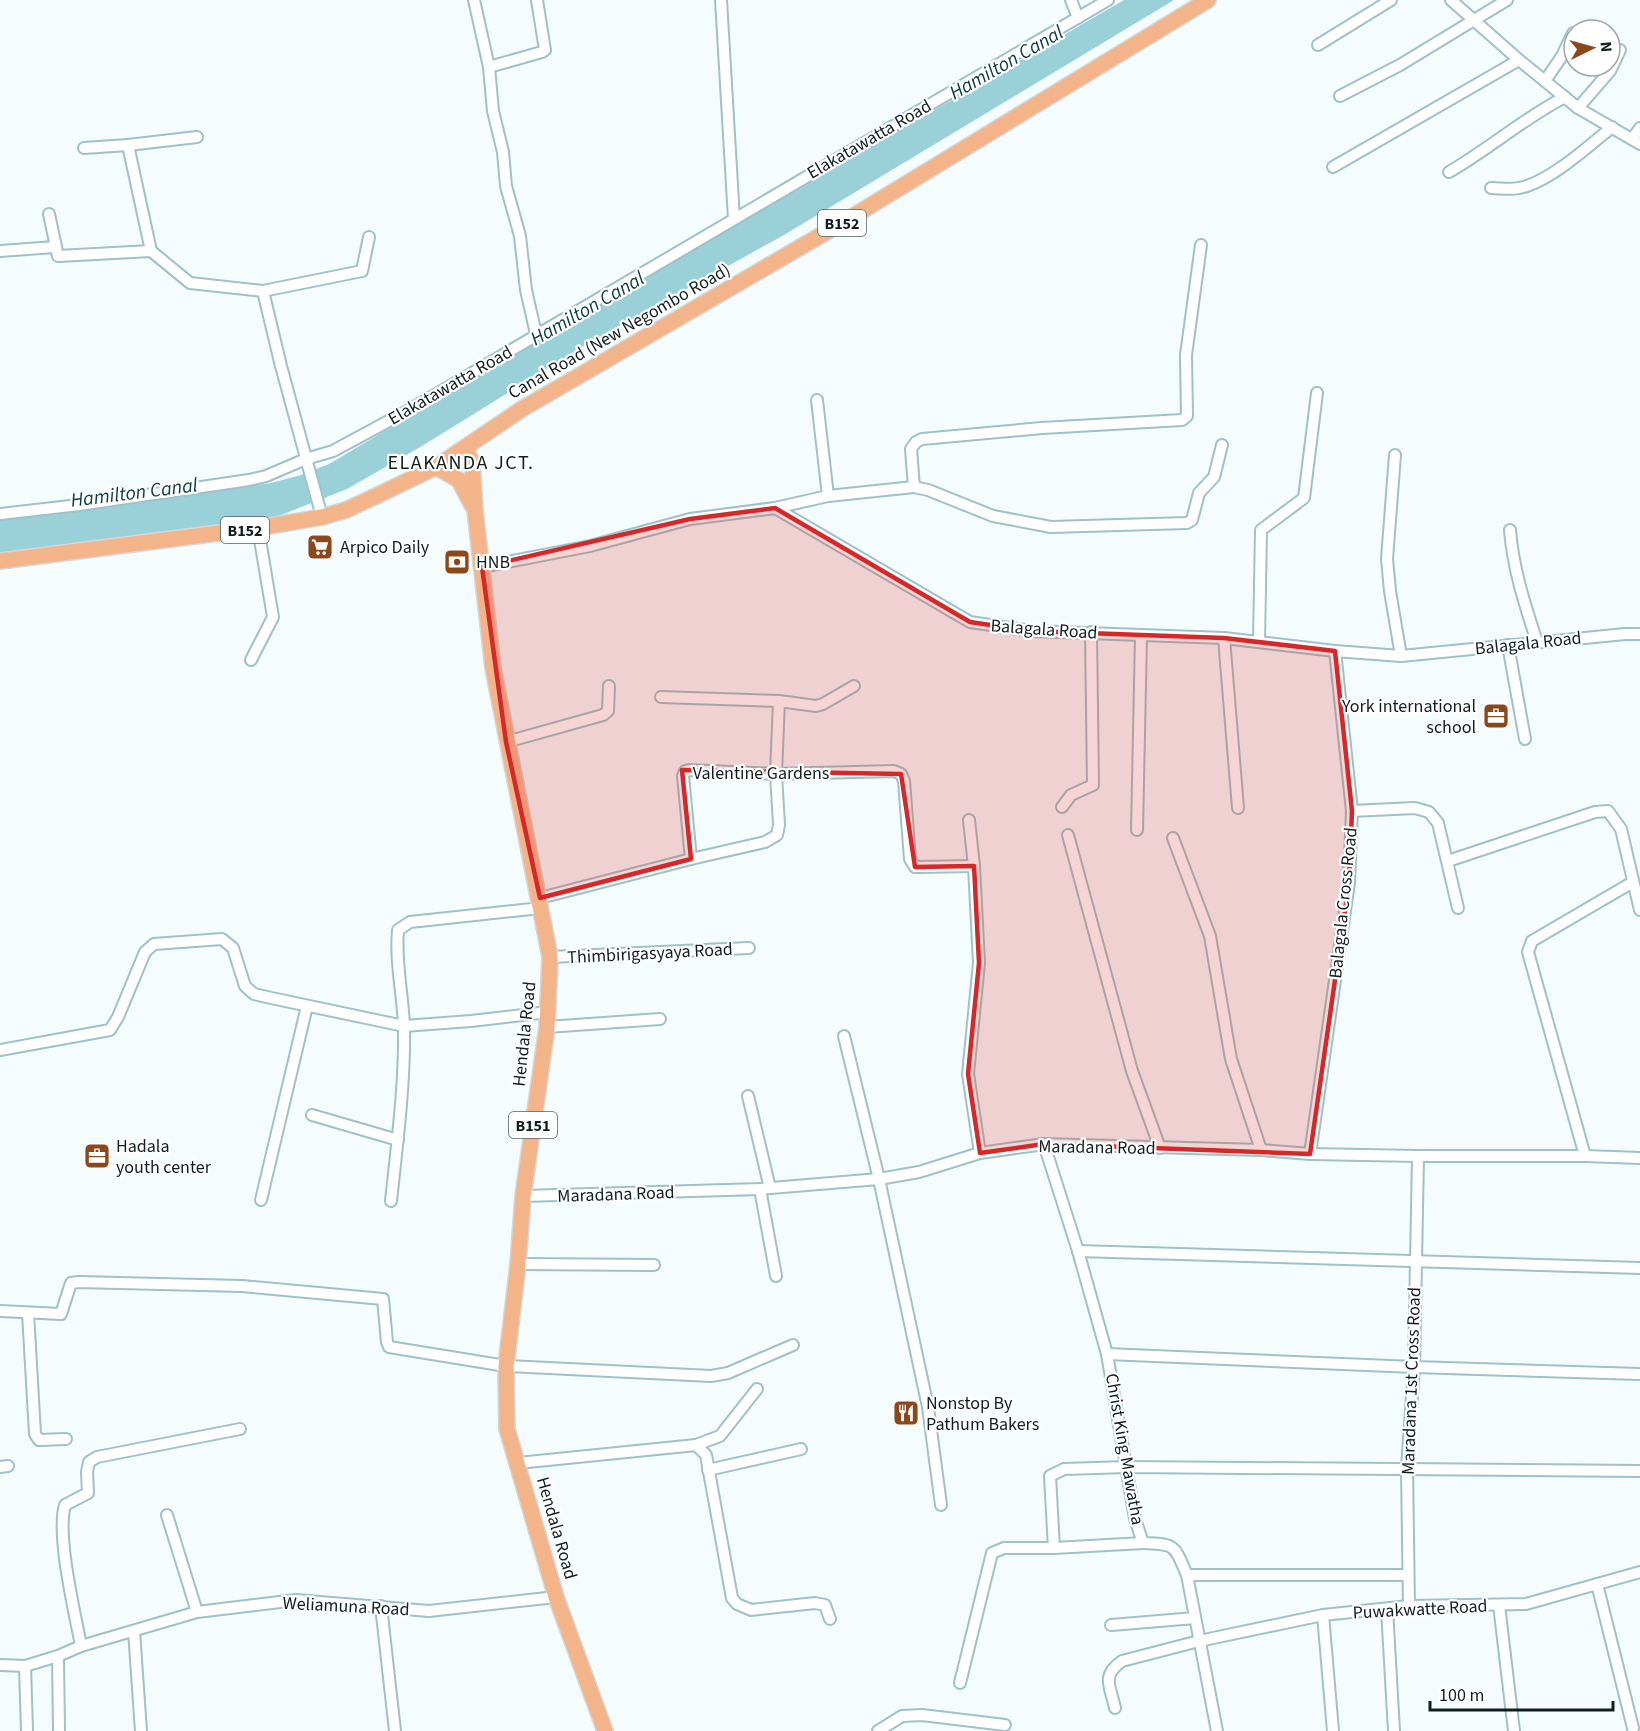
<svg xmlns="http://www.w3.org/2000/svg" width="1640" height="1731" font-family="'Source Sans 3',sans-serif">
  <rect width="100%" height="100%" fill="#f5fcfd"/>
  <polygon fill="#9ad0d7" points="1124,0 1174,0 784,235 580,348 422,446 347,489 276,517 0,554 0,517 271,483 301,475 329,464 511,356"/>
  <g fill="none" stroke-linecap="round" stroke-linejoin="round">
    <defs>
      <g id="street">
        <polyline points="474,0 489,67 493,111 503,152 506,186 520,236 526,290 536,334"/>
        <polyline points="721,0 734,219"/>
        <polyline points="1071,0 1078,18"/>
        <polyline points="1451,0 1519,60 1578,108 1640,144"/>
        <polyline points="1318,45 1391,0"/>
        <polyline points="489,67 542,52 545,50 537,0"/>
        <polyline points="1545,81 1562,56 1573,33"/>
        <polyline points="1340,96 1400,65 1507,0"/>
        <polyline points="1578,108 1610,71 1620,50"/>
        <polyline points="1632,139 1640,128"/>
        <polyline points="128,145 197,137"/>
        <polyline points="84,148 128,145 151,251"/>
        <polyline points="1333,167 1519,60"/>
        <path d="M1449 172C1489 149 1524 118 1565 97"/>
        <path d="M1491 188C1499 188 1510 190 1519 188 1548 183 1589 146 1612 127"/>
        <polyline points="49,214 58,256 151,251 190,283 263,291 281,366 322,517"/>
        <polyline points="0,251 55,247"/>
        <polyline points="263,291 362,271 369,237"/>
        <polyline points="817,400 828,496"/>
        <polyline points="1395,455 1387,559 1390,591 1401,656"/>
        <polyline points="914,487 911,449 916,442 922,439 1042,428 1182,420 1187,416 1186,355 1201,245"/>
        <polyline points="775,508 828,496 914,487 928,490 993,516 1051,527 1187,523 1192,520 1199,493 1214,477 1222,445"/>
        <polyline points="0,514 79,505 249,480 266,476 306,459 333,451 409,410 1108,0"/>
        <path d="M1510 530C1513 569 1525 605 1537 642"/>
        <polyline points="482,567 590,546 690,519 775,508 970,622 1032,631 1224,638 1335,651 1401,656 1625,634 1640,634"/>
        <polyline points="1224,638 1238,808"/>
        <polyline points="1259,642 1261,530 1304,498 1317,393"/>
        <polyline points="1508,645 1525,739"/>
        <polyline points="251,660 273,617 258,528"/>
        <polyline points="661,697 779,701 776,774 779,825 777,835 765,842 691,859"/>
        <polyline points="779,701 816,706 823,704 854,686"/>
        <polyline points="506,742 603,715 608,711 609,686"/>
        <polyline points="1062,807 1071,795 1093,785 1091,632"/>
        <polyline points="1352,811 1415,808 1429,812 1438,823 1458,908"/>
        <polyline points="969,820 974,866 979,963 968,1074 980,1153"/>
        <polyline points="1137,830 1141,636"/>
        <polyline points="1068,835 1132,1071 1160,1148"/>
        <polyline points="1173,838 1210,936 1231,1059 1261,1150"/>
        <polyline points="1448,861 1595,812 1608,811 1621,829 1640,910"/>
        <polyline points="540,898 691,859 683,776 685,771 689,770 776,774 894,771 901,774 904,781 910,859 915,867 974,866"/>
        <polyline points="550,957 749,948"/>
        <polyline points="547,1027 660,1019"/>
        <polyline points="844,1036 879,1179 928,1407 941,1505"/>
        <polyline points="0,1050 110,1030 118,1017 145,952 154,944 222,939 233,948 245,986 254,994 276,999 404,1026 471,1021 548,1012"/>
        <polyline points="748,1096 770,1188"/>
        <polyline points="312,1115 398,1140"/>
        <path d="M1044 1144 1078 1251 1107 1354 1135 1519 1143 1543C1176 1544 1174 1545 1187 1575L1217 1731"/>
        <polyline points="1310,1154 1349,883 1352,811 1335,651"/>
        <polyline points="1585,1156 1528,952 1532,941 1633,882"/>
        <polyline points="760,1189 776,1276"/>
        <polyline points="523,1196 760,1189 879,1179 919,1172 980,1153 1044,1144 1261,1150 1310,1154 1418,1156 1585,1156 1640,1158"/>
        <polyline points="261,1200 307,1006"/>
        <path d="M391 1201C397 1144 405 1085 404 1027 403 994 395 963 398 930L410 922 541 908"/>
        <polyline points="1078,1251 1640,1268"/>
        <polyline points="518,1264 654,1265"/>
        <polyline points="0,1311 61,1314 71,1283 78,1282 242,1286 383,1299 387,1342 389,1347 506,1366 711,1376 728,1373 793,1345"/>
        <polyline points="28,1313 35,1434 39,1440 66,1439"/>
        <polyline points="1107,1354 1414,1367 1640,1374"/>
        <polyline points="696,1445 720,1436 757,1389"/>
        <polyline points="518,1463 696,1445 706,1455 732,1598 737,1604 751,1610 815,1603 825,1605 830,1619"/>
        <polyline points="0,1467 8,1466"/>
        <polyline points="708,1470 801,1449"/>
        <polyline points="167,1515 197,1612"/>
        <polyline points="1054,1548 1050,1476 1064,1469 1127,1467 1640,1471"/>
        <polyline points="1187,1575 1408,1575"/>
        <polyline points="1597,1584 1633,1728"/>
        <polyline points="1499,1605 1514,1731"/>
        <polyline points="381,1606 395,1731"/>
        <polyline points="1409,1606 1407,1468 1414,1367 1418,1156"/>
        <polyline points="1387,1609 1394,1731"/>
        <polyline points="1323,1615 1333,1731"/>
        <polyline points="1111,1625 1195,1618"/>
        <polyline points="134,1631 141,1731"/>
        <path d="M81 1646C75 1613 56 1535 65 1505L88 1493 87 1472 89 1462 97 1457 240 1429"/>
        <polyline points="58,1656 59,1731"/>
        <polyline points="0,1665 25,1666 58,1656 81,1646 197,1612 296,1600 429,1611 556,1597"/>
        <polyline points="25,1666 27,1731"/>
        <polyline points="960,1683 992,1553 1004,1548 1054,1548 1143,1543"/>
        <path d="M1115 1708C1110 1685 1101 1676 1122 1661L1199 1641 1323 1615 1409 1606 1526 1604 1640 1572"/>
        <polyline points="878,1731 902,1716 922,1715 1005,1725"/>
      </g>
      <g id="primary">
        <polyline points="466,448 472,463 475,510 493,668 550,957 547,1027 523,1196 518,1264 506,1366 507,1429 556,1597 605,1731"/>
        <polyline points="436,467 459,480 472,505"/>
        <polyline points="0,561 258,528 322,517 346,510 374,497 436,467 522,409 842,223 1208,0"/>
      </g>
    </defs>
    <use href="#street" stroke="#9ec2c7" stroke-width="14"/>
    <use href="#primary" stroke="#d4d7d7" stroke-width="18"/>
    <use href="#street" stroke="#fff" stroke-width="10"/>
    <use href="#primary" stroke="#f4b48a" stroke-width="15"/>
  </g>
  <path fill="#d62828" fill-opacity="0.2" stroke="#d62828" stroke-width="4.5" stroke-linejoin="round" d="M775 508 970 622 1032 631 1224 638 1335 651 1352 811 1349 883 1310 1154 1044 1144 980 1153 968 1074 979 963 974 866 915 867 901 774 682 770 691 859 540 898 506 742 482 567 690 519Z"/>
  <defs>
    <symbol id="supermarket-square" viewBox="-11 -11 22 22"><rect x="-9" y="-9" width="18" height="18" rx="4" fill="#8c481b" stroke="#fff"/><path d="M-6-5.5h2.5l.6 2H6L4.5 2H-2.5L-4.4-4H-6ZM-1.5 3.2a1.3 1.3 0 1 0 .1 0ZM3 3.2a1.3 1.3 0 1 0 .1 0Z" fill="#fff"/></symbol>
    <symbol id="bank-square" viewBox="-11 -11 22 22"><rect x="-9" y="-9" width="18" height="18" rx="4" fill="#8c481b" stroke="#fff"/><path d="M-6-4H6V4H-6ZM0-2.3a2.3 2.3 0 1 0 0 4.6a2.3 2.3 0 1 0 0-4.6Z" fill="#fff"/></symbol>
    <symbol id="office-square" viewBox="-11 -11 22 22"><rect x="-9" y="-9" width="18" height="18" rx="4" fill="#8c481b" stroke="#fff"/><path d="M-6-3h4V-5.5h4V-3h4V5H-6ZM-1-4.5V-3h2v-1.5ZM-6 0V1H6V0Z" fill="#fff"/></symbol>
    <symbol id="restaurant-square" viewBox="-11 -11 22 22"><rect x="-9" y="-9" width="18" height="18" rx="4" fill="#8c481b" stroke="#fff"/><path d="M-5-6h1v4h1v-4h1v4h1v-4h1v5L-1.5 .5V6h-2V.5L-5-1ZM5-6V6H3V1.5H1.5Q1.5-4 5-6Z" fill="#fff"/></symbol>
  </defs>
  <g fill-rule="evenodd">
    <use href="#supermarket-square" x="305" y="532" width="30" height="30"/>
    <use href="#bank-square" x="442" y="547" width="30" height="30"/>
    <use href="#office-square" x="1481" y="701" width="30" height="30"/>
    <use href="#office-square" x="82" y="1141" width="30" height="30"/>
    <use href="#restaurant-square" x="891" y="1398" width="30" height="30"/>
  </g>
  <g text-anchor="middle" stroke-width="4.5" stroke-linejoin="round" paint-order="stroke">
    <g fill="#fff" stroke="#586263" stroke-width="1.5">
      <rect x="818" y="210" width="48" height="26" rx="4.5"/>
      <rect x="221" y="517" width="48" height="26" rx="4.5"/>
      <rect x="509" y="1112" width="48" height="26" rx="4.5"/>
    </g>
    <g font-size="16" font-weight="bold" fill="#101f20">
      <text x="842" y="229">B152</text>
      <text x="245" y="536">B152</text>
      <text x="533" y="1131">B151</text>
    </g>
    <g font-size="18" fill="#101f20" stroke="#fff">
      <text transform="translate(869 139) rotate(-30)" y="6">Elakatawatta Road</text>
      <text transform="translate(619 331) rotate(-30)" y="6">Canal Road (New Negombo Road)</text>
      <text transform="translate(450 385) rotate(-30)" y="6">Elakatawatta Road</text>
      <text transform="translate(1044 629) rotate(4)" y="6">Balagala Road</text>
      <text transform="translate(1528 643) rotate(-6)" y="6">Balagala Road</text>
      <text x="761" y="779">Valentine Gardens</text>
      <text transform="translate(1343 903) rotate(-84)" y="6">Balagala Cross Road</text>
      <text transform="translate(650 953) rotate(-3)" y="6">Thimbirigasyaya Road</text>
      <text transform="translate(524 1034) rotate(-84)" y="6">Hendala Road</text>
      <text transform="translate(1097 1147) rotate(1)" y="6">Maradana Road</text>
      <text transform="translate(616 1194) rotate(-2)" y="6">Maradana Road</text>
      <text transform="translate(1411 1381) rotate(-88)" y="6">Maradana 1st Cross Road</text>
      <text transform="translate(1125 1449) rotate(80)" y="6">Christ King Mawatha</text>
      <text transform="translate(557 1528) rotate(74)" y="6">Hendala Road</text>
      <text transform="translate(346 1606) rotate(3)" y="6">Weliamuna Road</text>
      <text transform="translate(1420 1609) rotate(-3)" y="6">Puwakwatte Road</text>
    </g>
    <g font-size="18" fill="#101f20" stroke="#fff" text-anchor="start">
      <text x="340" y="553">Arpico Daily</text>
      <text x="476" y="568">HNB</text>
      <text x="1476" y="712" text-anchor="end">York international<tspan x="1476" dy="21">school</tspan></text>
      <text x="116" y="1152">Hadala<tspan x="116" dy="21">youth center</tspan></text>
      <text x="926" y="1409">Nonstop By<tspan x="926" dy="21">Pathum Bakers</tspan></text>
    </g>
    <g font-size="20" font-style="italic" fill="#0a3e43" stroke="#fff">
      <text transform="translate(1006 62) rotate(-30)" y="7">Hamilton Canal</text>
      <text transform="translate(587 308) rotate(-30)" y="7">Hamilton Canal</text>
      <text transform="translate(134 492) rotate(-7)" y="7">Hamilton Canal</text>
    </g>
    <g font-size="20" letter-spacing="1.5" fill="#101f20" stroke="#fff">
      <text x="461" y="469">ELAKANDA JCT.</text>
    </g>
  </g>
  <g transform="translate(1592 48) rotate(85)"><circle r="28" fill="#ffffff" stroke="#9fa5a6" stroke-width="1.5"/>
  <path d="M0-4.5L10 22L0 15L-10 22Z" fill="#8c481b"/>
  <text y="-9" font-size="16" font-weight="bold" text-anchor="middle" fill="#101f20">N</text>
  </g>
  <path d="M1430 1701v9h183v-9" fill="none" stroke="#101f20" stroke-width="3"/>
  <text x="1439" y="1701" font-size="18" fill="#101f20" stroke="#ffffff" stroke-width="4.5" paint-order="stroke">100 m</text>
</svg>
